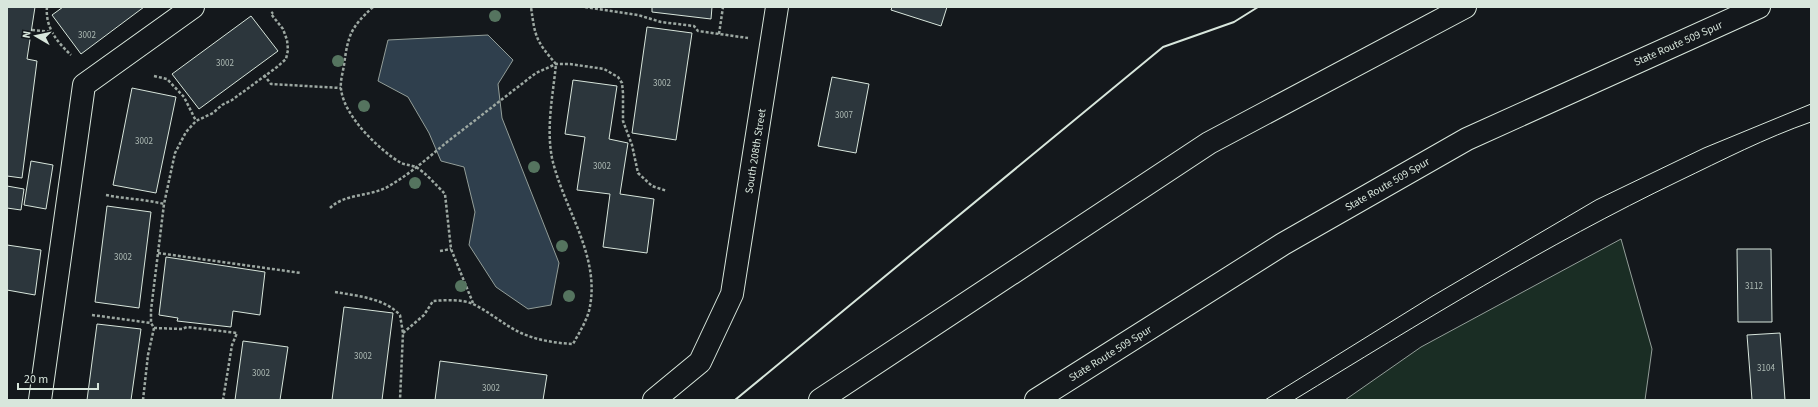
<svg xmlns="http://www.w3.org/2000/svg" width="1818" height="407" font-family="'Source Sans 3',sans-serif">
  <rect width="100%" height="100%" fill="#14181c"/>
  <polygon fill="#1a2d24" stroke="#939e99" points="1621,239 1652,349 1645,400 1345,400 1421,347"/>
  <polygon fill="#2f3f4d" stroke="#939e99" points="488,35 513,60 498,84 502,118 559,263 551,305 528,309 496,287 469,245 475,212 464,167 441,161 429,133 408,97 378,81 388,40"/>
  <g fill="#2c363c" stroke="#d8e6dc">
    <polygon points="7,7 35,7 27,59 37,61 22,178 7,176"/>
    <polygon points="63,7 144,7 81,54 52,15"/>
    <polygon points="652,7 712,7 711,19 652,12"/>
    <polygon points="892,7 947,7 941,26 891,10"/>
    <polygon points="251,16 278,51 199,109 172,74"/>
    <polygon points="647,27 692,33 676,140 632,133"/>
    <polygon points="832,77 869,84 856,153 818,146"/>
    <polygon points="573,80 617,86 609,139 628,143 620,194 654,199 647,253 603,247 610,194 577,190 585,137 565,134"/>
    <polygon points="132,88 176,97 156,193 113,185"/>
    <polygon points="31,161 53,165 46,209 24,205"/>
    <polygon points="7,186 24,189 21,210 7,208"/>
    <polygon points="107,206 151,212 139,308 95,302"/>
    <polygon points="7,245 41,250 35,295 7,290"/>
    <polygon points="1737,249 1771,249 1772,322 1738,322"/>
    <polygon points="166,257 265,272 260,315 233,311 231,327 177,321 178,318 159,315"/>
    <polygon points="344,307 393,313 382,400 332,400"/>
    <polygon points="97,324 141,329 131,400 87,400"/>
    <polygon points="1780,333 1785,400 1752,400 1747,335"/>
    <polygon points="243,341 288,347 280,400 235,400"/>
    <polygon points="440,361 547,375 543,400 435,400"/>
  </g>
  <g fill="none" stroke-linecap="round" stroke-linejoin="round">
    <defs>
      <g id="minor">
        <polyline points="40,400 84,85 193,7"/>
        <polyline points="654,400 700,362 732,294 777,7"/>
      </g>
      <g id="highway">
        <polyline points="820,400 1209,143 1465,7"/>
        <polyline points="1036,400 1283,244 1467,139 1759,7"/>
      </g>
    </defs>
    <use href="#minor" stroke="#d8e6dc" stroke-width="24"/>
    <use href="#highway" stroke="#d8e6dc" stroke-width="24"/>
    <g stroke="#9da8a2" stroke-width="2.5" stroke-dasharray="3 2" stroke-linecap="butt">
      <path d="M47 7C45 27 57 42 71 55"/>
      <path d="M373 7C351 27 348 35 344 65 343 72 340 81 341 89 344 116 378 149 401 163 406 165 411 165 416 167 425 172 437 186 445 194L451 249 473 303"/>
      <polyline points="585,7 638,15 661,22 694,26 698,31 748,38"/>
      <polyline points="32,30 52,32"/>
      <polyline points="719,34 723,7"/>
      <polyline points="264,75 271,84 341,88"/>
      <polyline points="154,76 167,79 184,97 196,121"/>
      <path d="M106 195C125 199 144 199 164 204"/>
      <path d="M330 208C345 193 371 197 389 186 410 174 429 157 447 142 477 119 506 96 536 73L556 64H570L604 69 618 77 622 83 623 93V121L632 145 638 173 652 186 667 191"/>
      <polyline points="440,251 451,249"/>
      <polyline points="158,253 301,273"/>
      <path d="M335 292C358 296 384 298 400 315L403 333 400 400"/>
      <polyline points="92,315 151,323"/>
      <polyline points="154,328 182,329 187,327 237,333 232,345 223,400"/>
      <path d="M403 333 424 315 433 301C446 300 462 299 473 304 486 310 498 320 510 327 529 339 552 343 573 344 579 333 586 322 589 311 602 257 563 208 552 158 546 127 553 95 556 64 536 41 535 37 531 7"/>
      <polyline points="143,400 148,355 154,328 151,323 151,310 164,204 175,153 186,132 196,121 213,113 222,105 232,100 277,67 286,59 288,50 287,40 283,29 271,14 273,12"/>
    </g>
    <use href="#minor" stroke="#14181c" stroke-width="22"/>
    <use href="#highway" stroke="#14181c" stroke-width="22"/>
    <g stroke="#d8e6dc" stroke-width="1">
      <polyline points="1265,400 1431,297 1596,200 1704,148 1811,104"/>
      <path d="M1294 400C1420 323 1546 245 1679 181 1723 160 1765 138 1811 122"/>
    </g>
    <polyline stroke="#d8e6dc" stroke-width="2" points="735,400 1163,47 1234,22 1258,7"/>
  </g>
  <g fill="#55745f">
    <circle cx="495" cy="16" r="6"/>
    <circle cx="338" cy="61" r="6"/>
    <circle cx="364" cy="106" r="6"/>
    <circle cx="534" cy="167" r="6"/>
    <circle cx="415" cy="183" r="6"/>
    <circle cx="562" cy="246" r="6"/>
    <circle cx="461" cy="286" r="6"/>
    <circle cx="569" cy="296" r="6"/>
  </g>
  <g text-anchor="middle" stroke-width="3" stroke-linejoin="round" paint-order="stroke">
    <g font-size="9" fill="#adbab4">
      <text x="87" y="38">3002</text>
      <text x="225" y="66">3002</text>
      <text x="662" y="86">3002</text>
      <text x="844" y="118">3007</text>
      <text x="144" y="144">3002</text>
      <text x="602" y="169">3002</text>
      <text x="123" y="260">3002</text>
      <text x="1754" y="289">3112</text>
      <text x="363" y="359">3002</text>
      <text x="1766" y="371">3104</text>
      <text x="261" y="376">3002</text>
      <text x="491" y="391">3002</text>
    </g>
    <g font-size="11" fill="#d8e6dc" stroke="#14181c">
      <text transform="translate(1678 43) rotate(-24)" y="4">State Route 509 Spur</text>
      <text transform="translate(755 151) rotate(-81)" y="4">South 208th Street</text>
      <text transform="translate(1387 184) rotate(-30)" y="4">State Route 509 Spur</text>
      <text transform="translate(1110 353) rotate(-32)" y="4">State Route 509 Spur</text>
    </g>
  </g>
  <rect width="1818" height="407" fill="none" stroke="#d8e6dc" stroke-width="16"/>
  <g transform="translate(36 36) rotate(279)" stroke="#14181c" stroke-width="3" paint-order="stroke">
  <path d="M0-3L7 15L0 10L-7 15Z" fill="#d8e6dc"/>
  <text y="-6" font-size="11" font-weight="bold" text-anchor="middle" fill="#d8e6dc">N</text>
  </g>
  <path d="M18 383v6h80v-6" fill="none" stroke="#d8e6dc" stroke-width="2"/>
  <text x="24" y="383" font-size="12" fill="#d8e6dc" stroke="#14181c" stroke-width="3" paint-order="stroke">20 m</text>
</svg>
